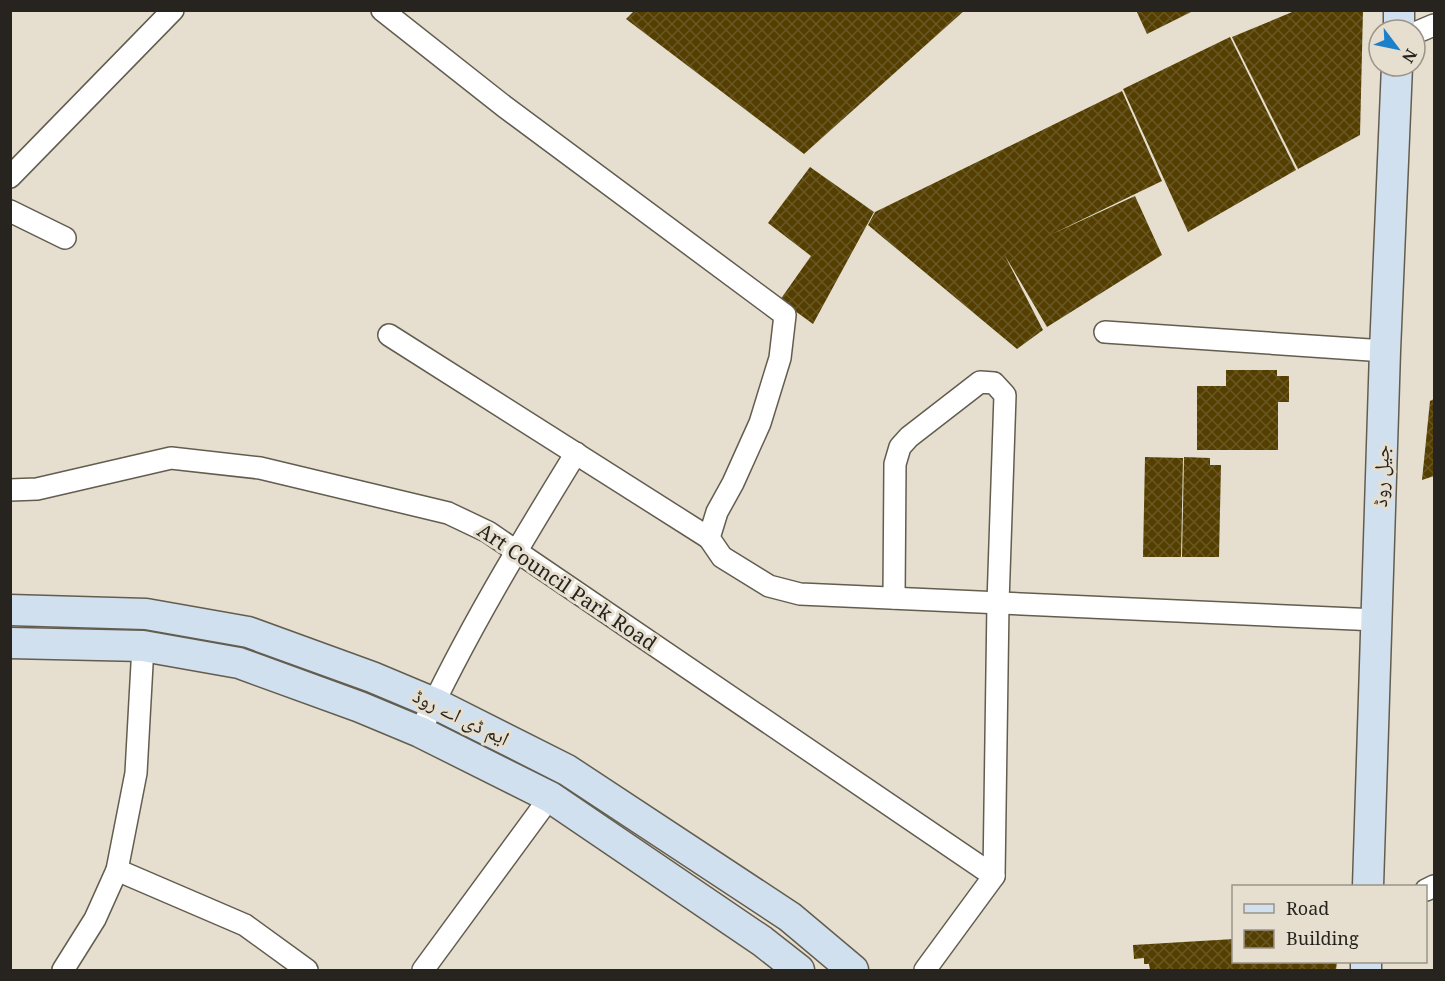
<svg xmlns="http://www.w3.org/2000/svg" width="1445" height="981" font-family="'Noto Serif','Noto Naskh Arabic',serif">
  <defs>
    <pattern id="building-cross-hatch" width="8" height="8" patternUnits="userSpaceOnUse" patternTransform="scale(1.5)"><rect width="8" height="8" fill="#543f00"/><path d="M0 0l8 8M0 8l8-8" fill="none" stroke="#695826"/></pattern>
  </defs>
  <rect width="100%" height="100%" fill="#e6dfcf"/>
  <g fill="url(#building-cross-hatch)">
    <polygon points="635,10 965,10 804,154 626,19"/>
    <polygon points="1136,10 1195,10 1147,34"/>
    <polygon points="1297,10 1363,10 1360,135 1298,169 1232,37"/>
    <polygon points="1230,37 1296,170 1188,232 1123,89"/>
    <polygon points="1122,91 1162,181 1050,235 1135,196 1162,255 1047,327 1004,254 1043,330 1017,349 868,225 875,212"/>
    <polygon points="810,167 874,212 813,324 780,300 811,256 768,223"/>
    <polygon points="1226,370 1277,370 1277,376 1289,376 1289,402 1278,402 1278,450 1197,450 1197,386 1226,386"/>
    <polygon points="1434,399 1434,476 1422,480 1430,401"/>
    <polygon points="1145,457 1183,458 1181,557 1143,557"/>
    <polygon points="1184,457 1210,458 1210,465 1221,465 1219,557 1182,557"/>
    <polygon points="1234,939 1234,962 1337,962 1336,970 1150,970 1149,964 1144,964 1144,958 1134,959 1133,945"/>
  </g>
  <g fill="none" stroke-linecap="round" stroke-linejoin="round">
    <defs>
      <g id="minor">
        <polyline points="382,10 505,107 785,315 780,358 760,423 733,483 717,512 709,538 722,557 769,586 800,594 1377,620"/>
        <polyline points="1415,33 1434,25"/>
        <polyline points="10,177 173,10"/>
        <polyline points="10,211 65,238"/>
        <polyline points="1105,332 1385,351"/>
        <polyline points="389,335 709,538"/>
        <polyline points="10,490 37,489 171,458 260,468 448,513 488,532 994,876"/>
        <polyline points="894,598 895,464 900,447 909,437 980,382 994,383 1005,395 998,603 994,876 925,970"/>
        <path d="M420 732C465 635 520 544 576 453"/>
        <polyline points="117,870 245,925 307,970"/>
        <polyline points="1426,890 1434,886"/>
        <polyline points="63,970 95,919 117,870 136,773 143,646"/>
        <polyline points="423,970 550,797"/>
      </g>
      <g id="secondary">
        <polyline points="1399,30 1399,10"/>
        <polyline points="10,610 146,614 248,632 372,677 434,703 567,770 790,917 853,970"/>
        <polyline points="10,643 143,646 239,663 360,707 420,732 550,797 762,941 799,970"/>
        <polyline points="1368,886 1385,351 1397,66"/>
        <polyline points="1366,970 1366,962"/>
      </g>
    </defs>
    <use href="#minor" stroke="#635d50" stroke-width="24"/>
    <use href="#secondary" stroke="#635d50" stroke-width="33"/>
    <use href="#minor" stroke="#fff" stroke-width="21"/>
    <use href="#secondary" stroke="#d0e0ee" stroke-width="30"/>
  </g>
  <g text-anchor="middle" stroke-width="6" stroke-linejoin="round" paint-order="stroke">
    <g font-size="20" fill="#27241f" stroke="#e6dfcf">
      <text transform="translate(1381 476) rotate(-88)" y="7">جیل روڈ</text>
      <text transform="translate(567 587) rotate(34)" y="7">Art Council Park Road</text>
      <text transform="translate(461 717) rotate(26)" y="7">ایم ڈی اے روڈ</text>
    </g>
  </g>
  <rect width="1445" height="981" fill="none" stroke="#27241f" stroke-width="24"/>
  <rect x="1232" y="885" width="195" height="78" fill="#e6dfcf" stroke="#9a9489" stroke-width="1.5"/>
  <rect x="1244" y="904" width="30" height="9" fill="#d0e0ee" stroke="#9a9489" stroke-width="1.5"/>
  <text x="1286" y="915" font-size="18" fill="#27241f">Road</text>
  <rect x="1244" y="930" width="30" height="18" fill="url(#building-cross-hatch)" stroke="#9a9489" stroke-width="1.5"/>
  <text x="1286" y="945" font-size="18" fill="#27241f">Building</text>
  <g transform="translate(1397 48) rotate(122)"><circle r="28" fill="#e6dfcf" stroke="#9a9489" stroke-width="1.5"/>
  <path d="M0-4.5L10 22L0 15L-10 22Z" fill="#1d80cb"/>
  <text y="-9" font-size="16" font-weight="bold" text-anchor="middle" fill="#27241f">N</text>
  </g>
</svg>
